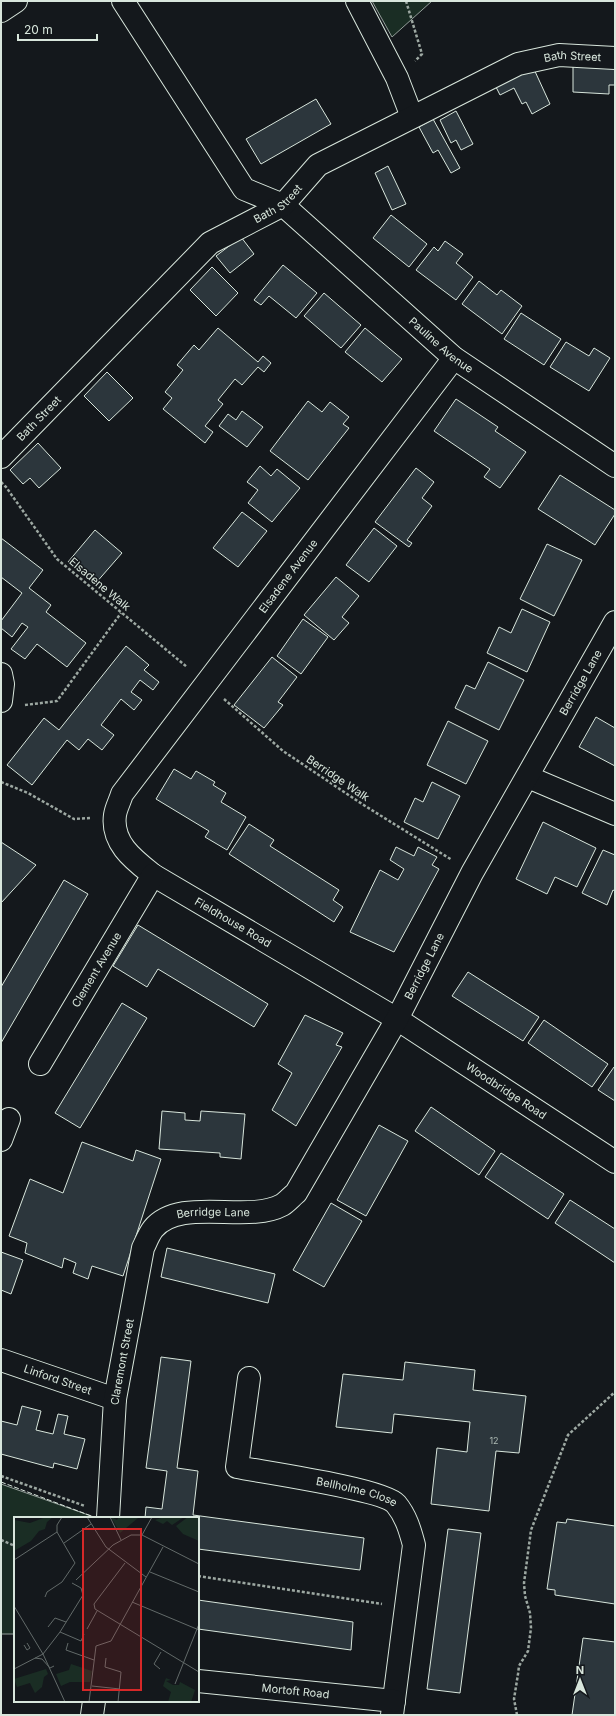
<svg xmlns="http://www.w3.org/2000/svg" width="616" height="1716" font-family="Inter,sans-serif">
  <rect width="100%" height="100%" fill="#14181c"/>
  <g fill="#1a2d24" stroke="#939e99">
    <polygon points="372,1 432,1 392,37"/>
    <polygon points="1,1484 94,1517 15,1518 15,1634 1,1634"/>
  </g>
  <g fill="#2c363c" stroke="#d8e6dc">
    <polygon points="573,64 615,66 615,85 609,85 609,94 573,92"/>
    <polygon points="533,67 550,104 532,114 526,102 522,104 514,88 500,95 496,87"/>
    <polygon points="316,99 331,124 261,164 246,139"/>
    <polygon points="456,111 473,144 461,150 456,140 451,143 440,120"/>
    <polygon points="433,119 460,168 451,173 438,150 433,153 419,127"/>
    <polygon points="388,166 406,204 392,210 375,173"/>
    <polygon points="391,215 427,244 409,267 373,238"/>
    <polygon points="241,237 254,254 230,273 216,256"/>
    <polygon points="445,241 463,254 456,263 473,277 456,300 416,270 434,247 438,251"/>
    <polygon points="283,265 317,293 296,318 269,296 261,305 254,300"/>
    <polygon points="212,267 238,293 216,316 190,290"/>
    <polygon points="479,281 497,295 501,290 522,306 502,334 462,304"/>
    <polygon points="324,293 361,325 341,348 304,316"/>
    <polygon points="521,313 561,339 544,365 504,339"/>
    <polygon points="218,328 258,362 263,356 271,363 264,372 258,367 242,385 235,379 218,400 223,404 205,426 213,432 205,443 163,409 172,398 165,392 183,370 177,365 194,345 199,350"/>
    <polygon points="365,328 402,359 382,382 345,352"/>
    <polygon points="566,342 589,356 594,348 610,358 589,391 550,367"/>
    <polygon points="107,372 133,398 109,421 84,396"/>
    <polygon points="456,399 498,427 495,431 526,452 500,488 484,477 490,469 434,431"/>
    <polygon points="308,401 322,412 330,402 349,417 343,424 349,428 308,480 270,451"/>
    <polygon points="242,411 263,427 247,447 219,426 228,414 236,420"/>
    <polygon points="38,443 61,468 39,488 30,478 23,484 10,470"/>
    <polygon points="260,466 271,476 277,469 300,488 272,522 248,503 258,490 247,482"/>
    <polygon points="416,468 434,482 422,498 432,506 407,540 412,543 409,547 375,522"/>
    <polygon points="560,475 615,510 615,514 595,545 538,509"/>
    <polygon points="242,512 267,531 238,567 213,548"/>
    <polygon points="374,528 397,546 369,582 346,565"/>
    <polygon points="95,530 122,553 95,584 68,562"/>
    <polygon points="1,538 43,570 29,588 51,605 46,612 86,643 67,667 37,644 25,659 11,649 28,627 22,623 12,637 1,628 1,621 22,593 1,577"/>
    <polygon points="547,544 582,560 554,616 520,599"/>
    <polygon points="336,577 359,596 342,617 349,623 334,640 304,615"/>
    <polygon points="522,609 550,622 527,672 487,653 499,627 511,633"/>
    <polygon points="303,619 328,637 301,674 277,656"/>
    <polygon points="126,646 149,665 144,670 159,682 153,690 140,680 131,692 142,700 134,710 121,699 101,725 114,735 102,750 88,739 79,750 67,740 32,785 7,765 44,718 59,730"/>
    <polygon points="272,657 297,677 278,702 283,705 264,728 234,705"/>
    <polygon points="488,662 524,680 499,730 455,708 466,685 475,689"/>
    <polygon points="596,717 615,728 615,766 579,747"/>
    <polygon points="448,721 488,741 466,784 427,765"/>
    <polygon points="174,769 191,779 196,771 215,782 213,785 226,793 221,802 246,817 227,850 205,837 209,831 156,799"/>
    <polygon points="432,782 460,796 438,839 404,822 415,798 423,802"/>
    <polygon points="543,822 596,848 577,887 555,877 547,894 516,879"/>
    <polygon points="249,824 274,840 270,846 339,890 333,900 343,907 334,922 229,854"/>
    <polygon points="1,842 36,865 1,903"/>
    <polygon points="396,847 414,856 418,847 437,857 432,865 439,869 394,952 350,932 380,870 398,880 404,869 390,860"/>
    <polygon points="603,850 615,855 615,891 613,890 607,905 582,893"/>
    <polygon points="64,880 88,894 1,1043 1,987"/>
    <polygon points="138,925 268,1004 254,1027 158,969 147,987 113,966"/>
    <polygon points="468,972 539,1017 523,1041 452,996"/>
    <polygon points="122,1003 147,1018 80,1128 55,1113"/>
    <polygon points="305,1015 343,1033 336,1045 342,1047 296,1126 272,1110 292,1073 278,1064"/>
    <polygon points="544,1020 608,1064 592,1087 528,1043"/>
    <polygon points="614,1067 615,1068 615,1101 598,1090"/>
    <polygon points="431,1107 495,1151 479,1175 415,1131"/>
    <polygon points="162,1111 185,1113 185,1120 200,1121 201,1111 245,1114 241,1159 220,1157 220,1153 159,1149"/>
    <polygon points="379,1125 408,1141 366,1216 337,1200"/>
    <polygon points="82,1142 133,1161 136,1150 161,1159 123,1276 92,1266 88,1279 73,1273 76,1263 64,1258 62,1268 25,1253 27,1243 9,1236 30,1179 63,1193"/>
    <polygon points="501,1153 564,1194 548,1219 485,1177"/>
    <polygon points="570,1200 615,1229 615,1263 555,1223"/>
    <polygon points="331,1203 362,1221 324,1287 293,1270"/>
    <polygon points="167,1248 275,1274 268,1303 161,1277"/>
    <polygon points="1,1252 23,1260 11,1294 1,1290"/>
    <polygon points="161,1357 191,1361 177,1468 198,1471 193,1515 364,1538 360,1570 198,1549 198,1518 145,1518 146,1507 162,1509 167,1471 146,1468"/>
    <polygon points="405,1362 475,1370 473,1390 526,1396 519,1453 496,1451 489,1511 431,1504 437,1448 467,1452 470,1422 394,1414 392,1433 336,1427 343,1374 403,1380"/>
    <polygon points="22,1406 41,1411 36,1430 53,1434 58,1414 68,1416 64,1434 85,1439 77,1469 54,1463 53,1468 1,1454 1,1421 17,1425"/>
    <polygon points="567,1519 615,1526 615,1604 555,1595 555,1590 547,1589 557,1522 566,1523"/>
    <polygon points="448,1529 481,1533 460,1693 427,1689"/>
    <polygon points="198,1600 353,1622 351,1650 198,1629"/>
    <polygon points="583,1638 615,1642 615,1715 572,1715"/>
  </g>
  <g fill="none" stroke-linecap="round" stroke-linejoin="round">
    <defs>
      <g id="minor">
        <path id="s1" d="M123 1 244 189 283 205 454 358 615 466"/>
        <polyline points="357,1 397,78 412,117"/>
        <polyline points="1,11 16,1"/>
        <path id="s2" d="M454 358 122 794C120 801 116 808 115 815 111 843 134 860 153 875L397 1019 615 1162"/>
        <path id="s3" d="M1 457 210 243 283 205 318 165 518 64 559 55 615 58"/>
        <polyline points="1,674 3,684 1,701"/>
        <polyline points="528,777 615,814"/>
        <path id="s4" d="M40 1064 153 875"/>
        <polyline points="1,1140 9,1119"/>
        <path id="s5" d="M1 1360 115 1399"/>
        <path id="s6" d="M249 1378 237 1467C262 1472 383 1489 396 1504 406 1516 410 1530 414 1545L392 1715"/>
        <path id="s7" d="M108 1518 115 1399 143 1248C146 1242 149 1234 153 1229 180 1196 247 1224 282 1205 287 1202 292 1196 296 1193L397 1019 472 873 615 622"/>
        <path id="s8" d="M198 1681 394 1701"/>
        <polyline points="92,1715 94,1701"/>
      </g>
    </defs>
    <use href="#minor" stroke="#d8e6dc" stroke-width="24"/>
    <g stroke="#9da8a2" stroke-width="2.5" stroke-dasharray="3 2" stroke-linecap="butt">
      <polyline points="406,1 422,54 415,61"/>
      <polyline points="1,482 6,487 57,559 187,667"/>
      <polyline points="224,699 283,751 362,804 452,860"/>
      <polyline points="25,705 57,701 121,613"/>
      <polyline points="1,782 28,793 74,819 90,818"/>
      <polyline points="1,1476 85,1506"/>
      <polyline points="1,1540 15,1546"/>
      <polyline points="198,1576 382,1604"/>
      <polyline points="517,1715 514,1699 518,1674 519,1666 528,1651 531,1628 530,1613 525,1596 524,1583 531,1530 568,1435 615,1392"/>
    </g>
    <use href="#minor" stroke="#14181c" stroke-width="22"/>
    <polyline stroke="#d8e6dc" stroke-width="1" stroke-dasharray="5 2" stroke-linecap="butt" points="1,1482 94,1517"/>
  </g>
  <g text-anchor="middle" stroke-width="3" stroke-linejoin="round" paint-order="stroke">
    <g font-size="9" fill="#adbab4">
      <text x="494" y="1444">12</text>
    </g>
    <g font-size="11" fill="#d8e6dc" stroke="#14181c">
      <text dy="4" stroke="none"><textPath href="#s3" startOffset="714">Bath Street</textPath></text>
      <text dy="4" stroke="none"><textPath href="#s3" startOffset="378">Bath Street</textPath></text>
      <text dy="4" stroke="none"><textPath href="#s1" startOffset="477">Pauline Avenue</textPath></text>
      <text dy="4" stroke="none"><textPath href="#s3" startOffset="54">Bath Street</textPath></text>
      <text transform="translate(288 576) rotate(-53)" y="4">Elsadene Avenue</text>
      <text transform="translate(100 584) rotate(40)" y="4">Elsadene Walk</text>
      <text dy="4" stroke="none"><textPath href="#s7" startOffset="1032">Berridge Lane</textPath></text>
      <text transform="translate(338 778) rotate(34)" y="4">Berridge Walk</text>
      <text dy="4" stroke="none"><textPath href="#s2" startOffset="738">Fieldhouse Road</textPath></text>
      <text dy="4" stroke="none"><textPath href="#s7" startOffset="708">Berridge Lane</textPath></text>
      <text dy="4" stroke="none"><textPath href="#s4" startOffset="110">Clement Avenue</textPath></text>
      <text dy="4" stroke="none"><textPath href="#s2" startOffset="1059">Woodbridge Road</textPath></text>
      <text dy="4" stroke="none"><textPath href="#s7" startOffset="359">Berridge Lane</textPath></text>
      <text dy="4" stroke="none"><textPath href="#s7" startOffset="157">Claremont Street</textPath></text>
      <text dy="4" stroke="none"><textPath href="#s5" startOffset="60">Linford Street</textPath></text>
      <text dy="4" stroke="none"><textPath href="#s6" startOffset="212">Bellholme Close</textPath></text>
      <text dy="4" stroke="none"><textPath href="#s8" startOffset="98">Mortoft Road</textPath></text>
    </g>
  </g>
  <g transform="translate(14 1517)">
    <rect width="185" height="185" fill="#14181c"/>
    <path d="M32 0H39L33 5 31 12 25 14 17 24 0 34V3L16 6ZM97 0 103 3 105 0 124 1 106 16ZM150 0H170L158 8 153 4 149 7 141 3ZM174 0H185V24L169 17 162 9ZM57 147 78 154 76 165H56L47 169 42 157 55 153ZM32 152 34 157 30 160 28 170 21 176 16 166 3 170 0 162ZM149 160 157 163 152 164 159 168H165L166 165 181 173 177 185H154L157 175 149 169 152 161Z" fill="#1a2d24"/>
    <path fill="none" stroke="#626a69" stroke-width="1" d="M73 0 92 30 132 60M96 0 107 23M128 18 185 47M50 26 77 7M0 43 43 15V8L48 0M111 46 80 87 81 92 185 155M136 55 185 75M62 63 99 28 117 18H128L138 0M31 80 33 75 48 65 61 46 43 15M118 85 185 113M0 89 29 137 51 185M34 110 41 101 52 105M73 112 83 94M46 115 67 124 70 117M54 126 52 133 80 143M10 128 13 133 16 131 13 126M21 141 28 142 36 151 40 149M92 141 91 150 107 155 104 185M0 152 29 137 46 115 69 78 67 71 58 66M146 152 140 147 147 135M161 167 185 107M78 169 106 172M75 185 82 129 97 124 149 30"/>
    <path fill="#d62828" fill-opacity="0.15" stroke="#d62828" stroke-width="2" d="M69 12H127V173H69Z"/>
    <rect width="185" height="185" fill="none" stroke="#d8e6dc" stroke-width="2"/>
  </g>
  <rect width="616" height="1716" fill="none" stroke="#d8e6dc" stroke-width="4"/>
  <g transform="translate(580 1680)" stroke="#14181c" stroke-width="3" paint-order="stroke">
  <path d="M0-3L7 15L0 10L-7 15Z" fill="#d8e6dc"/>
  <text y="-6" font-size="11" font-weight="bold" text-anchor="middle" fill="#d8e6dc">N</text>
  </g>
  <path d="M18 34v6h79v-6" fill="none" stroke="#d8e6dc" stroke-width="2"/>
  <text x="24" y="34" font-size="12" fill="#d8e6dc" stroke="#14181c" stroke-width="3" paint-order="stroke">20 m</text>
</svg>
